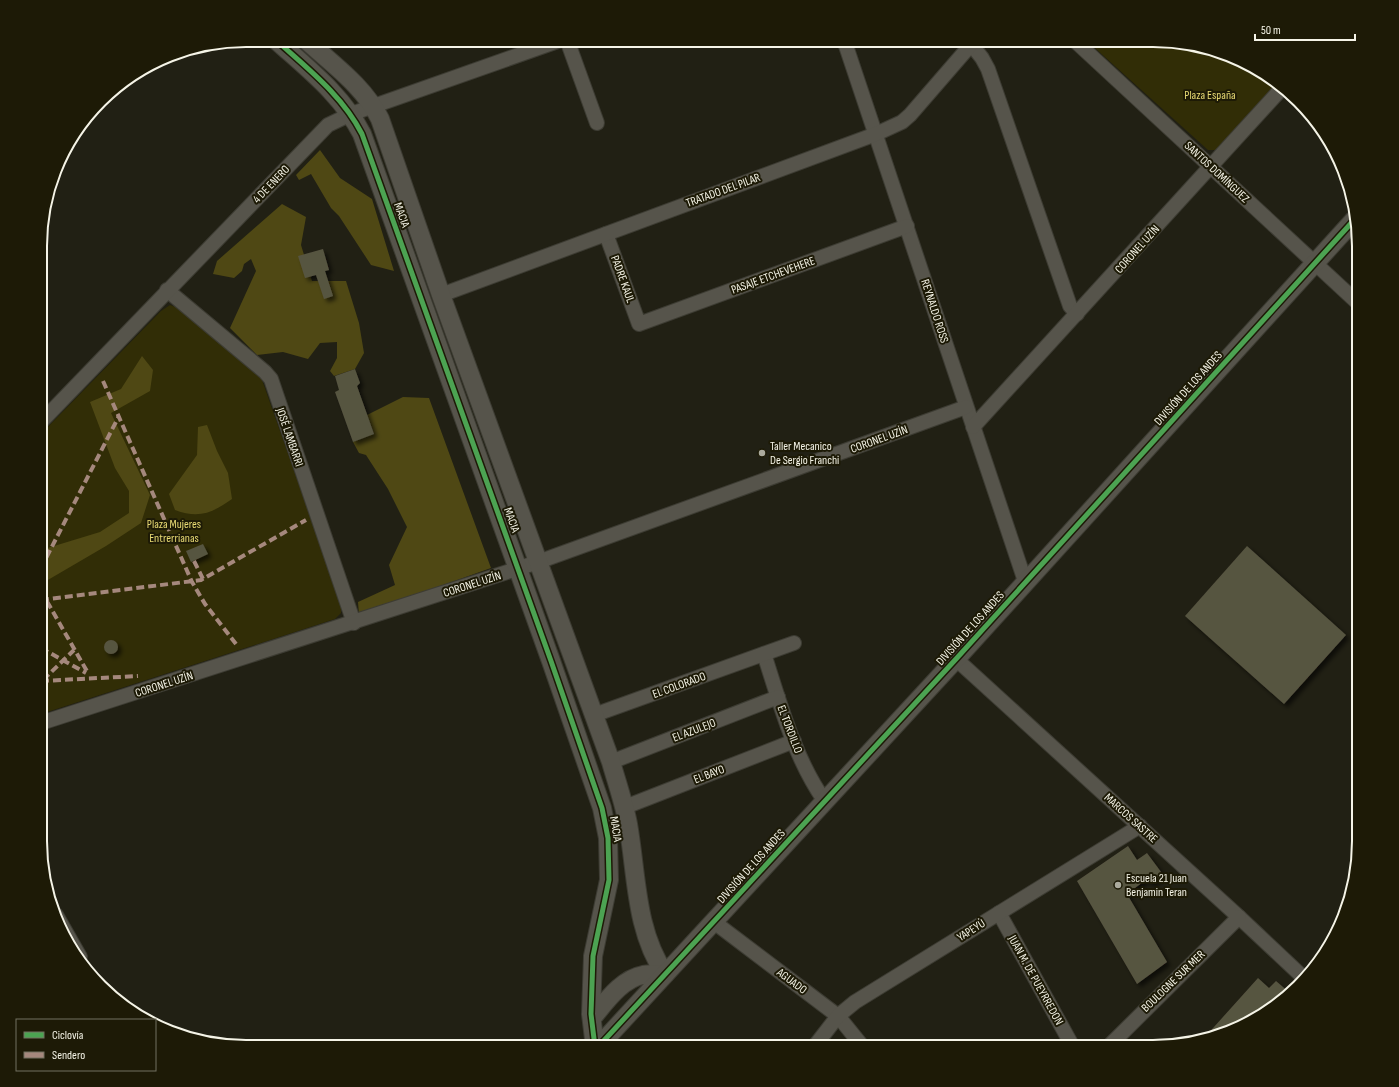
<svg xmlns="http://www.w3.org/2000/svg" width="1399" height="1087" font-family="'Sofia Sans Condensed',sans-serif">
  <defs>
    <filter id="shadow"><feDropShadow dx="3.5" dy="3.5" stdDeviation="2" flood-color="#0009"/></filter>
  </defs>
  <rect width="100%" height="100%" fill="#212014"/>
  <g fill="#312d06">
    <polygon points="1086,40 1167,40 1232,56 1278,84 1216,150 1208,150"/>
    <polygon points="170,305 181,309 261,377 341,604 341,613 335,619 41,714 41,434 161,311"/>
  </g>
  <g fill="#4f4814">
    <polygon points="320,150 340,178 372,199 394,271 371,265 339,216 331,208 311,174 299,180 296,175"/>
    <polygon points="282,204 306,217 301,245 312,281 346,281 359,323 364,353 355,369 334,376 330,371 337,358 337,342 320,343 308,359 283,352 257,355 230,328 256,271 251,259 244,264 242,271 234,278 213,274 217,261"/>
    <polygon points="142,356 153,370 150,391 111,413 150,495 141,523 106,546 41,584 41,550 100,532 129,513 129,491 115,468 90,402 121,389"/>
    <polygon points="403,397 429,398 491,568 359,615 358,602 395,585 389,565 407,527 388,489 366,455 359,453 353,442 374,434 367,415"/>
    <path d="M207 425 217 451 228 473 232 499C212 513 199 519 175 510L169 494 197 455 198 427Z"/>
  </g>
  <g fill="#575441" filter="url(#shadow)">
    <polygon points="323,249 329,270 325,271 333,296 324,299 316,275 305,278 298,256"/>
    <polygon points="355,369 360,383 357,386 374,434 353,442 335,392 339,390 335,376"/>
    <polygon points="203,544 208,554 191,562 186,551"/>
    <polygon points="1247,546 1346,635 1284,704 1185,616"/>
    <circle cx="111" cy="647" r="7"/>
    <polygon points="1128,846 1137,860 1147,853 1164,876 1151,884 1147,879 1127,894 1167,962 1137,984 1077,881"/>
    <polygon points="1258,978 1269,988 1276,981 1290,993 1272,1009 1268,1006 1257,1018 1232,1031 1205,1037"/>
  </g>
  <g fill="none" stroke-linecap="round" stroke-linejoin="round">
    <defs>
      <g id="minor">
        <polyline points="567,40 597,123"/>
        <polyline points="844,40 1025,581"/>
        <polyline points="1074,40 1359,304"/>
        <polyline points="971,44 982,58 988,69 1070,306 1077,314"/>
        <polyline points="606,234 639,324 907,226"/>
        <polyline points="167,290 265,372 271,379 354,623"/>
        <polyline points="441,295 876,134 902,122 910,115 975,40"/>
        <polyline points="41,422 328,125 351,114 561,40"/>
        <polyline points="973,427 1283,87"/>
        <path d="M764 654C780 703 794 757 824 800"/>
        <polyline points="956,659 1239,917 1305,979"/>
        <polyline points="594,715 794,643"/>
        <polyline points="41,723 538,562 966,407"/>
        <polyline points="611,762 778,697"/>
        <polyline points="625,807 794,741"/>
        <polyline points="999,913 1073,1047"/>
        <polyline points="56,915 80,957"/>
        <polyline points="714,922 838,1016 863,1047"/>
        <polyline points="814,1047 838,1016 855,1002 1140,826"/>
        <polyline points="1108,1047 1239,917"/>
      </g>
      <g id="tertiary">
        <path d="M276 40C308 69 342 95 362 134L551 661 602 808 608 838 609 880 593 956 591 1014 595 1047"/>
        <path d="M306 40C332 64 364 86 380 119L441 295 611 762C617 783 624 803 628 824 637 875 635 930 665 974"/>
        <path d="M592 1018C605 1003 621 979 643 975 650 974 658 974 665 974"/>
        <polyline points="598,1047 956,659 1354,220"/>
      </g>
    </defs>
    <use href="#minor" stroke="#3d3c33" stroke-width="16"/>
    <use href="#tertiary" stroke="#3d3c33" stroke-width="20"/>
    <use href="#minor" stroke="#56544b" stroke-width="14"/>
    <use href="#tertiary" stroke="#56544b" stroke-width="18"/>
    <g stroke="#a5887d" stroke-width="4" stroke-dasharray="8 4" stroke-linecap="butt">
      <polyline points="103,381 192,582 205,604 236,644"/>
      <polyline points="194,561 203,579"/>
      <polyline points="41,568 119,416"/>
      <polyline points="41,591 88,673"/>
      <polyline points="41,600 201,580 306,520"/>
      <polyline points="41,648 86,673"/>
      <polyline points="43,680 74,650"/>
      <polyline points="41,681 138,676"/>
    </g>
    <defs>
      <g id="cycleway">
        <path d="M276 40C308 69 342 95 362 134L551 661 602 808 608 838 609 880 593 956 591 1014 595 1047"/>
        <polyline points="598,1047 956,659 1354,220"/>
      </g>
    </defs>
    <use href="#cycleway" stroke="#1d1a06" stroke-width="8"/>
    <use href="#cycleway" stroke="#4ca352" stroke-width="5"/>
  </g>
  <g fill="#abaa9d" stroke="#1d1a06" stroke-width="1.5">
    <circle cx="762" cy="453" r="4"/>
    <circle cx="1118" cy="885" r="4"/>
  </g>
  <g text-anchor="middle" stroke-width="4" stroke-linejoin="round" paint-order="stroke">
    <g font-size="12" fill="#e9db74" stroke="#1d1a06">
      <text x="1210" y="99">Plaza España</text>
      <text x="174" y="528">Plaza Mujeres<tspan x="174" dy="14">Entrerrianas</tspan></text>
    </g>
    <g font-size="12" fill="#f5f4e7" stroke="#1d1a06">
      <text transform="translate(1217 172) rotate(43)" y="4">SANTOS DOMÍNGUEZ</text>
      <text transform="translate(271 184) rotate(-46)" y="4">4 DE ENERO</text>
      <text transform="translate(723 190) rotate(-20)" y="4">TRATADO DEL PILAR</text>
      <text transform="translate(402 215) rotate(70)" y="4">MACIA</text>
      <text transform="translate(1137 249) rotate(-48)" y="4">CORONEL UZÍN</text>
      <text transform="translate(773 275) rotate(-20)" y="4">PASAJE ETCHEVEHERE</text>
      <text transform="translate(623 279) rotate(70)" y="4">PADRE KAUL</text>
      <text transform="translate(935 311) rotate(72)" y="4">REYNALDO ROSS</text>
      <text transform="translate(1188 388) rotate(-48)" y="4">DIVISIÓN DE LOS ANDES</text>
      <text transform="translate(290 437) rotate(71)" y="4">JOSÉ LAMBARRI</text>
      <text transform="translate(879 439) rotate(-20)" y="4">CORONEL UZÍN</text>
      <text transform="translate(512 520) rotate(70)" y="4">MACIA</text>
      <text transform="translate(472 584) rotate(-18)" y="4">CORONEL UZÍN</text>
      <text transform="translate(970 628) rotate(-48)" y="4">DIVISIÓN DE LOS ANDES</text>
      <text transform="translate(164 684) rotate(-18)" y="4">CORONEL UZÍN</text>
      <text transform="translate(679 685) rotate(-20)" y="4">EL COLORADO</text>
      <text transform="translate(790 729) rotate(69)" y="4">EL TORDILLO</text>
      <text transform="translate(694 730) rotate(-21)" y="4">EL AZULEJO</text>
      <text transform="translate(709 774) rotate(-21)" y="4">EL BAYO</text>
      <text transform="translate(1131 818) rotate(42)" y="4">MARCOS SASTRE</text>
      <text transform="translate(616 829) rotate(81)" y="4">MACIA</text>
      <text transform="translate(751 866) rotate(-48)" y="4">DIVISIÓN DE LOS ANDES</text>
      <text transform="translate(971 930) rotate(-32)" y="4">YAPEYÚ</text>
      <text transform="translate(1036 980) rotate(61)" y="4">JUAN M. DE PUEYRREDON</text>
      <text transform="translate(792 981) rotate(37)" y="4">AGUADO</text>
      <text transform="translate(1173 981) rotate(-44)" y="4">BOULOGNE SUR MER</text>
    </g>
    <g font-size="12" fill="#f5f4e7" stroke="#1d1a06" text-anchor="start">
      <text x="770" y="450">Taller Mecanico<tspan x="770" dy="14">De Sergio Franchi</tspan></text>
      <text x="1126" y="882">Escuela 21 Juan<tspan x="1126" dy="14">Benjamin Teran</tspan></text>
    </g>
  </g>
  <path d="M0 0H1399V1087H0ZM246 47H1153A199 199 0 0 1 1352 246V841A199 199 0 0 1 1153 1040H246A199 199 0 0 1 47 841V246A199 199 0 0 1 246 47Z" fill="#1d1a06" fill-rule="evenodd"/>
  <path fill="none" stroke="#f5f4e7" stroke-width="2" d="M246 47H1153A199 199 0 0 1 1352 246V841A199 199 0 0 1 1153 1040H246A199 199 0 0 1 47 841V246A199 199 0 0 1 246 47Z"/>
  <rect x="16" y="1019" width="140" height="52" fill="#1d1a06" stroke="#737160"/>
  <rect x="24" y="1032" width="20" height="6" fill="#4ca352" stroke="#737160"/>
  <text x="52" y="1039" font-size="12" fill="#f5f4e7">Ciclovía</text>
  <rect x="24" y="1052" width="20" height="6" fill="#a5887d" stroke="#737160"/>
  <text x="52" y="1059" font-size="12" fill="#f5f4e7">Sendero</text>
  <path d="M1255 34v6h100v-6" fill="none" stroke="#f5f4e7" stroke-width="2"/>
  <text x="1261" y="34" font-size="12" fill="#f5f4e7" stroke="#1d1a06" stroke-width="3" paint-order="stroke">50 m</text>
</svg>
